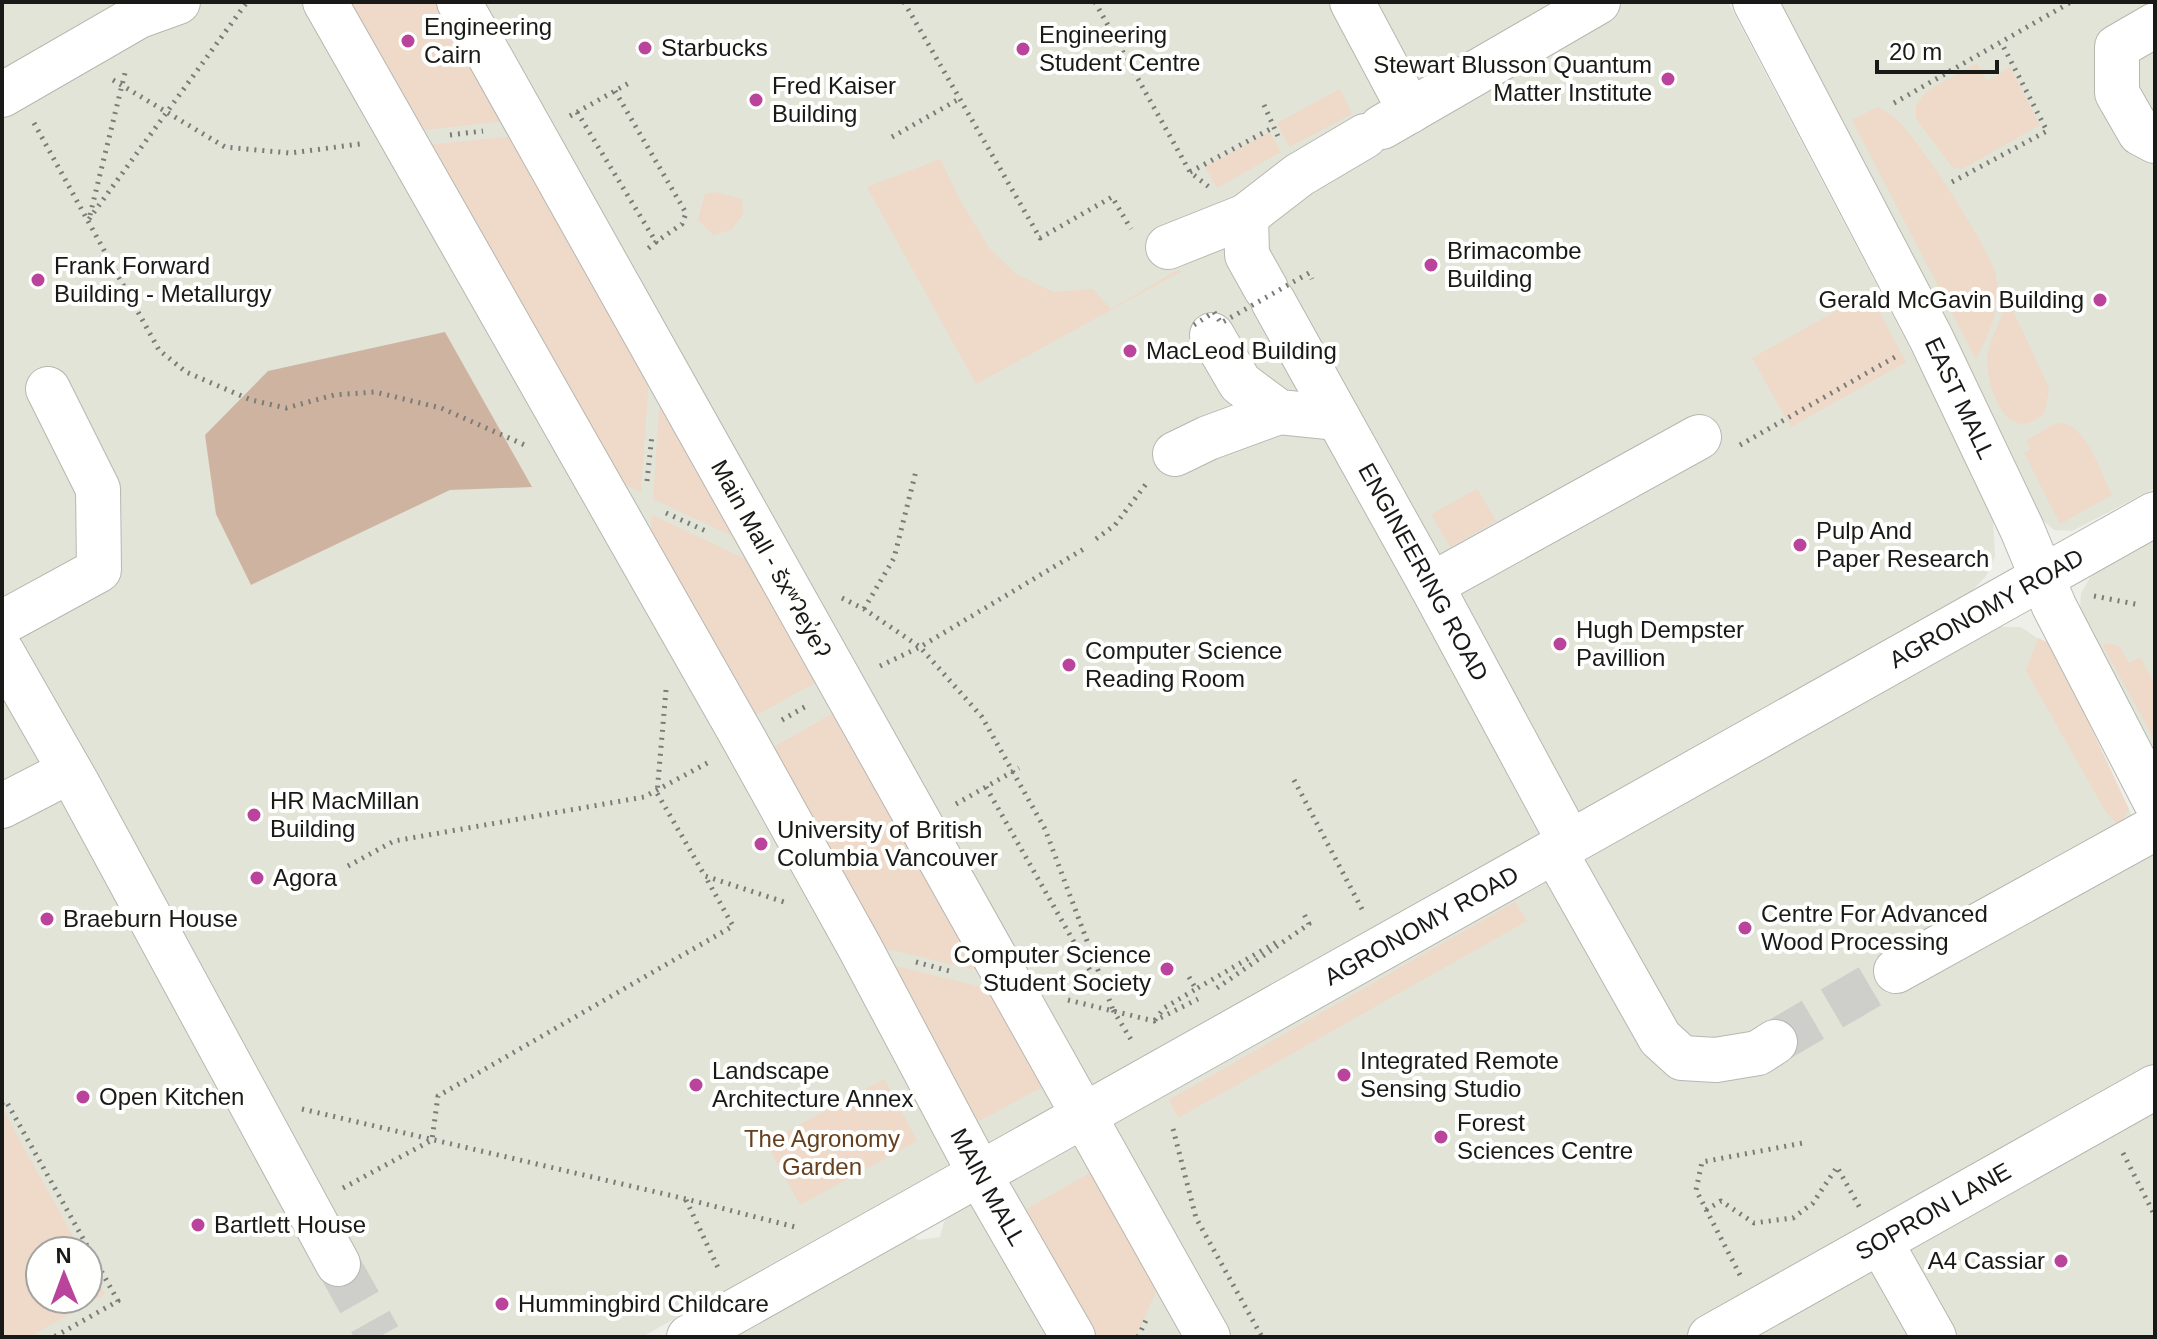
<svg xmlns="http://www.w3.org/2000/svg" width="2157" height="1339" font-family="Arial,sans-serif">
  <rect width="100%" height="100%" fill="#eeefe9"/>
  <g fill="#e2e4d7" fill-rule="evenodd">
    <path d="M2 2H1728L1948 421 1993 519 1995 556 1986 576 1970 593 642 1337H2ZM40 1251H88V1299H40Z"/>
    <polygon points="1778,2 2155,2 2155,488 2072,531 2054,530 2037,515 1976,381"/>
    <polygon points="2155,537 2155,750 2080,610 2081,593 2091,576 2101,567"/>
    <polygon points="1999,627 2021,627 2040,640 2048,649 2155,861 2155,1337 732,1337 911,1236 919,1240 940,1237 944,1222 950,1215 1982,633"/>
  </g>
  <g fill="#efd9c9">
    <polygon points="344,2 439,2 506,121 416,131"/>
    <polygon points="1977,63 1987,81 2010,67 2040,125 1962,169 1952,167 1916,119 1916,104 1928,90"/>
    <polygon points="1340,89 1352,114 1289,147 1277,123"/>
    <path d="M1878 107C1885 112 1893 115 1898 121 1920 142 1991 249 1996 277 2001 308 1990 332 1976 359L1852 120Z"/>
    <polygon points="1270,132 1281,152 1217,188 1205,167"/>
    <polygon points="514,136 649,375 641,492 612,479 425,145"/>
    <polygon points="940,159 960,200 989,248 1015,273 1053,292 1093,289 1111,309 1177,270 1182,271 976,384 867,187"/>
    <polygon points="715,192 742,199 743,214 731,230 713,235 698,220 705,194"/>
    <polygon points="1869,293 1906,362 1791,427 1752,358"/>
    <path d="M2008 300 2049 388 2045 412C2037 419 2028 426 2017 423 1997 418 1984 372 1988 353 1992 335 2002 317 2008 300Z"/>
    <polygon points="660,395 741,540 653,499"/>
    <path d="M2065 423C2089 433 2101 472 2112 495L2060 524 2024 453 2031 449 2026 441 2054 424Z"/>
    <polygon points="1477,489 1496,521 1450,547 1431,514"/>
    <polygon points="652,515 754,563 820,680 748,720 650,546"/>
    <polygon points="2038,638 2047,642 2059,659 2129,809 2119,826 2106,812 2026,671"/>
    <polygon points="2108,643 2119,646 2129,663 2140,657 2155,684 2155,740 2103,646"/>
    <polygon points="837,711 984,972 874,946 765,752"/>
    <polygon points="1515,902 1527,921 1178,1118 1169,1100"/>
    <polygon points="884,963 994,990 1046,1085 974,1124"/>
    <polygon points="884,1079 917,1141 800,1205 766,1143"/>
    <polygon points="4,1112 81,1251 40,1251 40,1299 88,1299 88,1263 105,1294 29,1337 2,1337"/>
    <polygon points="1095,1170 1159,1284 1136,1337 1094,1337 1023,1211"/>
  </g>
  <polygon fill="#ceb4a0" points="445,332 532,487 450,490 251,585 216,514 205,435 268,371"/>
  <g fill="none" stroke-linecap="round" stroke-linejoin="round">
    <g stroke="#cecfca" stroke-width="44" stroke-dasharray="44 22" stroke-linecap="butt">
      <polyline points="1775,1042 1896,971"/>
      <polyline points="338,1264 379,1337"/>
    </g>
    <defs>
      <g id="minor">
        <path id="s1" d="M325 2 745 741 860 948 990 1193 1073 1337"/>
        <polyline points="459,2 1208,1337"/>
        <polyline points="1352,2 1410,111"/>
        <path id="s2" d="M1755 2 1931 338 2022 529 2054 606 2155 801"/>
        <polyline points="2155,25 2117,47 2117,93 2140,133 2155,141"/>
        <polyline points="2,95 139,16 178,2"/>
        <polyline points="1382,127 1598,2"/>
        <polyline points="1246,216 1247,255 1266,289"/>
        <polyline points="1168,247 1246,216 1299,175 1365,136"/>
        <path id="s3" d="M1273 301 1431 585 1570 843"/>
        <polyline points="1212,335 1240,383 1279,412 1338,418"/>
        <polyline points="1175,454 1208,438 1279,412"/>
        <polyline points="1431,585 1699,437"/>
        <polyline points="2,623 99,570 98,489 48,389"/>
        <polyline points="2,652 77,783 338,1264"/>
        <polyline points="2,806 70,771"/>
        <polyline points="1555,852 1660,1038 1682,1058 1716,1060 1758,1053 1775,1042"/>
        <polyline points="1896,971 2155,828"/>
        <polyline points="1881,1243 1934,1337"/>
        <path id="s4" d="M689 1337 2155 514"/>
        <path id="s5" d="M1710 1337 2155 1087"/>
      </g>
    </defs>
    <use href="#minor" stroke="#b7b7b1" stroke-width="46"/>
    <g stroke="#7b7c78" stroke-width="5" stroke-dasharray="2 6" stroke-linecap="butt">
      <polyline points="904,2 1040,238 1112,197 1131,229"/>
      <polyline points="1095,2 1190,172 1209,187"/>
      <polyline points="113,80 225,147 290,153 360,144"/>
      <polyline points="615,91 686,213 682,224 656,242"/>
      <polyline points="1894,103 2071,2"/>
      <polyline points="1264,105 1280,141"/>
      <polyline points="577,112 656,242 644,252"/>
      <polyline points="570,116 629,83"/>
      <polyline points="34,123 159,350 186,372 251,400 286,408 334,395 375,392 441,408 527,446"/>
      <polyline points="450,135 483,131"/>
      <polyline points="892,137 959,99"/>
      <polyline points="1190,172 1274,127"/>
      <polyline points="1952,182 2047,131 2001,42"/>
      <polyline points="90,215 125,73"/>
      <polyline points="89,219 247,2"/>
      <polyline points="1740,445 1895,357"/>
      <polyline points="647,481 652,435"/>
      <polyline points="666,513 708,532"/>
      <polyline points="1096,539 1115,525 1146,484"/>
      <polyline points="2094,596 2140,605"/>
      <polyline points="842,598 864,609 920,647 982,717 1045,829 1113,1010"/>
      <polyline points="864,609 894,558 916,471"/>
      <polyline points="880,666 920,647 1087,547"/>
      <polyline points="666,690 657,793 705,876 787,903"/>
      <polyline points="782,720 808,705"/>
      <polyline points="1294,780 1364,913"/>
      <polyline points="986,787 1104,995"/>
      <polyline points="956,804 1019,768"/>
      <polyline points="348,866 394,841 644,797 711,761"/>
      <polyline points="916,962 953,972"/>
      <polyline points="1189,977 1196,989 1280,940"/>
      <polyline points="1217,988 1309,924 1304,914"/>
      <polyline points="1068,1000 1154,1021 1198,999"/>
      <polyline points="1113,1010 1133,1043"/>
      <polyline points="1155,1020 1164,1008 1196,989"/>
      <polyline points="2,1103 6,1101 118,1301 54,1337"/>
      <polyline points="302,1109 686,1199 795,1227"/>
      <polyline points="1173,1129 1196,1218 1262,1337"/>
      <polyline points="2123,1153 2155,1216"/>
      <polyline points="343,1188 432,1140 438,1096 733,926 705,876"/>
      <polyline points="686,1200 720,1272"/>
      <polyline points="1706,1210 1721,1201 1754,1223 1793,1218 1813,1203 1837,1167 1860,1208"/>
      <polyline points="1740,1275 1696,1190 1702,1162 1803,1143"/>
      <polyline points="1138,1337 1148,1316"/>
    </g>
    <use href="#minor" stroke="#fff" stroke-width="44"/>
    <polyline stroke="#7b7c78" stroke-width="5" stroke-dasharray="2 6" stroke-linecap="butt" points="1194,325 1214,312 1221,323 1309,273 1312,279"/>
  </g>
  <g fill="#ba449c" stroke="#fffffe" stroke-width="3">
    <circle cx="408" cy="41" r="8"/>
    <circle cx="645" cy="48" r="8"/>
    <circle cx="1023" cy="49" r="8"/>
    <circle cx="1668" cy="79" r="8"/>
    <circle cx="756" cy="100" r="8"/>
    <circle cx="1431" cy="265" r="8"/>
    <circle cx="38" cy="280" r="8"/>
    <circle cx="2100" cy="300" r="8"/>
    <circle cx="1130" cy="351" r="8"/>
    <circle cx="1800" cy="545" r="8"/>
    <circle cx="1560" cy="644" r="8"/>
    <circle cx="1069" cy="665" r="8"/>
    <circle cx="254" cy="815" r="8"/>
    <circle cx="761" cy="844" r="8"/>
    <circle cx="257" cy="878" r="8"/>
    <circle cx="47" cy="919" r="8"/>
    <circle cx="1745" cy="928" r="8"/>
    <circle cx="1167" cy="969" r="8"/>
    <circle cx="1344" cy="1075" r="8"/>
    <circle cx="696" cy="1085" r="8"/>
    <circle cx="83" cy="1097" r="8"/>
    <circle cx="1441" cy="1137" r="8"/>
    <circle cx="198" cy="1225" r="8"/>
    <circle cx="2061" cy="1261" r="8"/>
    <circle cx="502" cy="1304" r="8"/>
  </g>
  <g text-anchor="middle" stroke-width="8" stroke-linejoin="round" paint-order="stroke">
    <g font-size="24" fill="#191917" stroke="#fffffe" text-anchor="start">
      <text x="424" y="35">Engineering<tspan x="424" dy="28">Cairn</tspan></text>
      <text x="1039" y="43">Engineering<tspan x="1039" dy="28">Student Centre</tspan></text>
      <text x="661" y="56">Starbucks</text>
      <text x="1652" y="73" text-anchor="end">Stewart Blusson Quantum<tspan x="1652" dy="28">Matter Institute</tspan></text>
      <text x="772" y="94">Fred Kaiser<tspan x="772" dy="28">Building</tspan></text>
      <text x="1447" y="259">Brimacombe<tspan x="1447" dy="28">Building</tspan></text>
      <text x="54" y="274">Frank Forward<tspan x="54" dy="28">Building - Metallurgy</tspan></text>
      <text x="2084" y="308" text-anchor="end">Gerald McGavin Building</text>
      <text x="1146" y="359">MacLeod Building</text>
      <text x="1816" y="539">Pulp And<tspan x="1816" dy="28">Paper Research</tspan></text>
      <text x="1576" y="638">Hugh Dempster<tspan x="1576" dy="28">Pavillion</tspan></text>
      <text x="1085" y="659">Computer Science<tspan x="1085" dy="28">Reading Room</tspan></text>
      <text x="270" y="809">HR MacMillan<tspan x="270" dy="28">Building</tspan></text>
      <text x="777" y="838">University of British<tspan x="777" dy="28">Columbia Vancouver</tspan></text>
      <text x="273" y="886">Agora</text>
      <text x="1761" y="922">Centre For Advanced<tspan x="1761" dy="28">Wood Processing</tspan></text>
      <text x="63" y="927">Braeburn House</text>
      <text x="1151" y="963" text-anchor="end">Computer Science<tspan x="1151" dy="28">Student Society</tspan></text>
      <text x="1360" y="1069">Integrated Remote<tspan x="1360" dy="28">Sensing Studio</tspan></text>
      <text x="712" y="1079">Landscape<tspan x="712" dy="28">Architecture Annex</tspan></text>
      <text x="99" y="1105">Open Kitchen</text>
      <text x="1457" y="1131">Forest<tspan x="1457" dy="28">Sciences Centre</tspan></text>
      <text x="214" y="1233">Bartlett House</text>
      <text x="2045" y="1269" text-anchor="end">A4 Cassiar</text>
      <text x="518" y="1312">Hummingbird Childcare</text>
    </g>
    <g font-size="24" fill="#191917" stroke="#fffffe">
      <text dy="8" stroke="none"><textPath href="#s2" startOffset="446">EAST MALL</textPath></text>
      <text transform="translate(771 559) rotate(61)" y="8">Main Mall - šxʷʔey̓eʔ</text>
      <text dy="8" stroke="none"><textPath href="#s3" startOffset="310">ENGINEERING ROAD</textPath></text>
      <text dy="8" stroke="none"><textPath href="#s4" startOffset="1488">AGRONOMY ROAD</textPath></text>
      <text dy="8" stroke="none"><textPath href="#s4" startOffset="840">AGRONOMY ROAD</textPath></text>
      <text dy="8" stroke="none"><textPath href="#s1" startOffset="1358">MAIN MALL</textPath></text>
      <text dy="8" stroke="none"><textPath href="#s5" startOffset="256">SOPRON LANE</textPath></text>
    </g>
    <g font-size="24" fill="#653f1e" stroke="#fffffe">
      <text x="822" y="1147">The Agronomy<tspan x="822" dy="28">Garden</tspan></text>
    </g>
  </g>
  <rect width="2157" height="1339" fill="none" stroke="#191917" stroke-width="8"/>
  <g transform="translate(64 1275) rotate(359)"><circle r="38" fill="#fffffe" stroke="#a3a3a2" stroke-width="2"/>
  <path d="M0-6L14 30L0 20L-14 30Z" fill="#ba449c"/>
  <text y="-12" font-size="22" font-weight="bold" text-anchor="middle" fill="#191917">N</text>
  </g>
  <path d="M1877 60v12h120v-12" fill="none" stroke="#191917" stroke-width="4"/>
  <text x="1889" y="60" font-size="24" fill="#191917" stroke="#fffffe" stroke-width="6" paint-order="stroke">20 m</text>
</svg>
